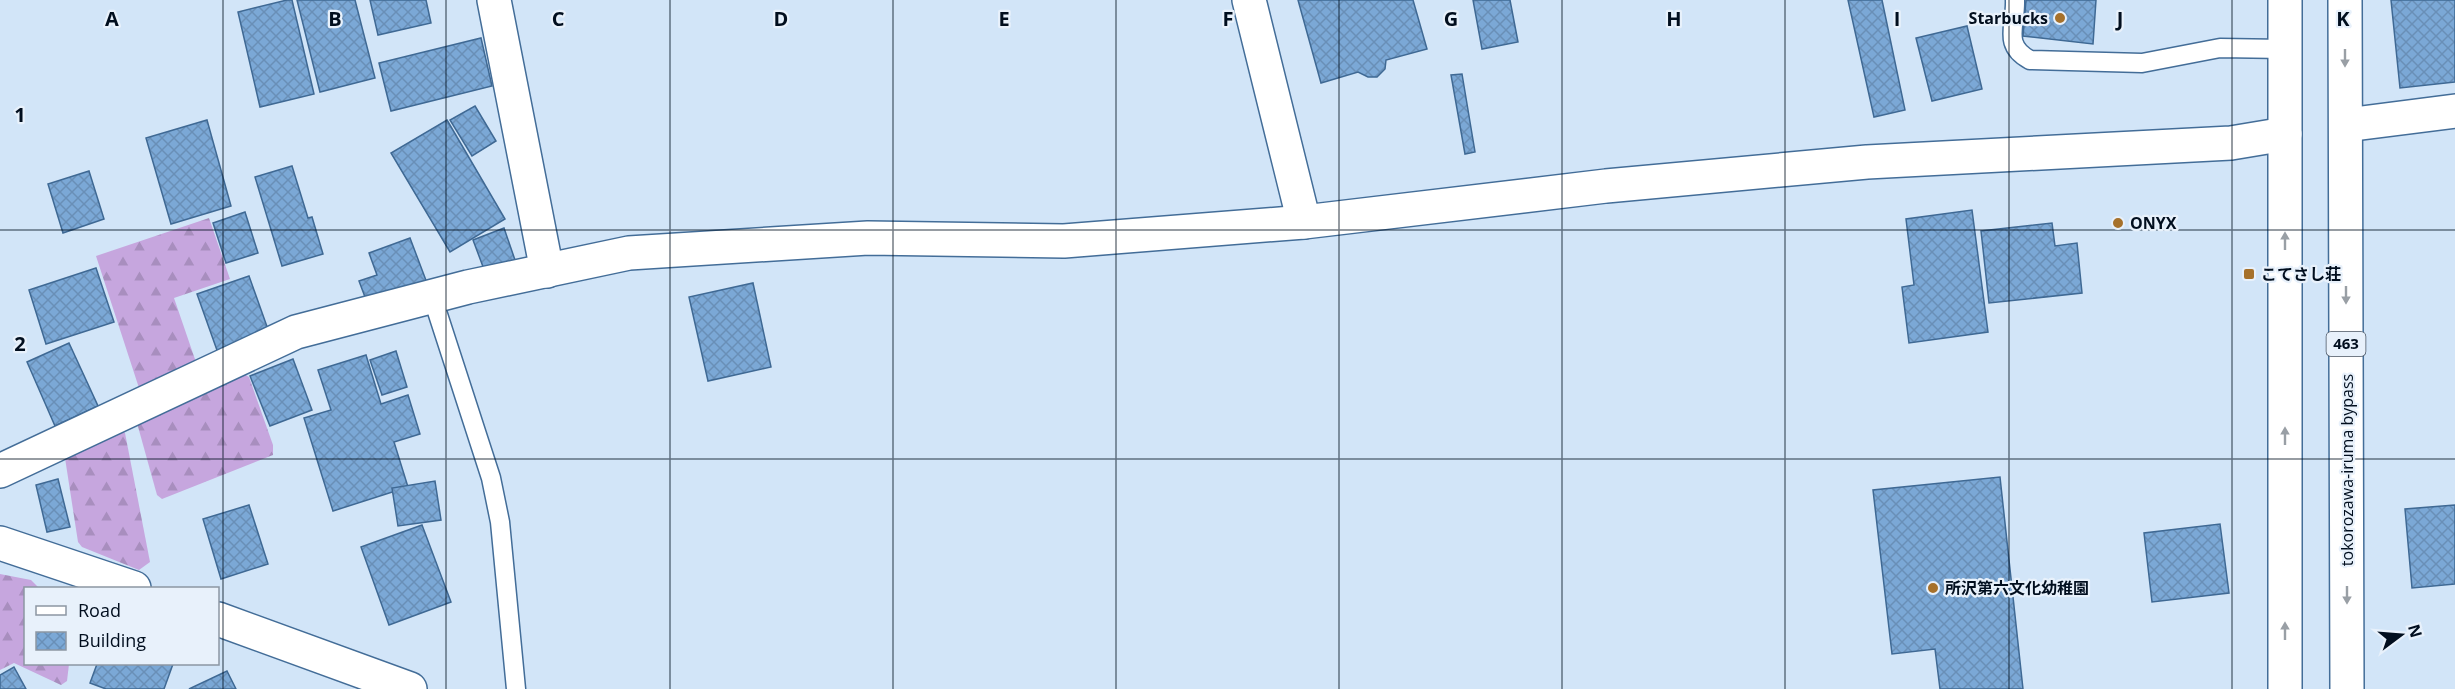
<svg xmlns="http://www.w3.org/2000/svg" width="2455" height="689" font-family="'Open Sans','Noto Sans JP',sans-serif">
  <defs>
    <pattern id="forest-firs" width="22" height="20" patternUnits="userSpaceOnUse" patternTransform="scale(1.5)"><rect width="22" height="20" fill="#c6a6de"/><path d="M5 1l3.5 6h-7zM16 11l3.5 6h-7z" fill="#a88ebe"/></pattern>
    <pattern id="building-cross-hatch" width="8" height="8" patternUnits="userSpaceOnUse" patternTransform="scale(1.5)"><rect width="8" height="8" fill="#7ba8d6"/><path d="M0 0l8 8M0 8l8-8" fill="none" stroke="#698fb7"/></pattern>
  </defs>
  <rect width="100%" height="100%" fill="#d2e5f8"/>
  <g fill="url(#forest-firs)">
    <polygon points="209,218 230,279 174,298 198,368 139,388 96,256"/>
    <polygon points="244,374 249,377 273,445 273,455 162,499 157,495 137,423"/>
    <polygon points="119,428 125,433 150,562 139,570 82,547 78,542 65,458"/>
    <polygon points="0,574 31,580 39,588 26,588 26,664 69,664 67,681 61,685 14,663 0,670"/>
  </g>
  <g fill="url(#building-cross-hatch)" stroke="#3f6994" stroke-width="1.5">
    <polygon points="287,0 292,0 314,94 260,107 238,12"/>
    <polygon points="297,0 355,0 375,78 320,92"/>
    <polygon points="370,0 426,0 431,23 378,35"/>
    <polygon points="1298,0 1413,0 1427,49 1386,60 1385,69 1377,77 1368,77 1358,72 1321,83"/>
    <polygon points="1473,0 1510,0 1518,42 1482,49"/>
    <polygon points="1848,0 1882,0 1905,110 1874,117"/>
    <polygon points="2026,0 2096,0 2093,44 2023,36"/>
    <polygon points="2391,0 2455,0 2455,82 2400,88"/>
    <polygon points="1967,26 1982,89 1932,101 1916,38"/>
    <polygon points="481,38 492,86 391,111 379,63"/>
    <polygon points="1462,74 1475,152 1465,154 1451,75"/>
    <polygon points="475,106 496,141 472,156 450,120"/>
    <polygon points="207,120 231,206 171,224 146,138"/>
    <polygon points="447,120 505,219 450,252 391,153"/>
    <polygon points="292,166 308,218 312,217 323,254 282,266 255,177"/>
    <polygon points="89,171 104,219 63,233 48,184"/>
    <polygon points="1972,210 1988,332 1909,343 1902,287 1914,285 1906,219"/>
    <polygon points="245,212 258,253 226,263 213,223"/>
    <polygon points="2052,223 2055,246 2077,243 2082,293 1989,303 1981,231"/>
    <polygon points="504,228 515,260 485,272 473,240"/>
    <polygon points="410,238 427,283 368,305 359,281 377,275 369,253"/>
    <polygon points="96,268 114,322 46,344 29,290"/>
    <polygon points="249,276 270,335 218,353 197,294"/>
    <polygon points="753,283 771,367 708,381 689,297"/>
    <polygon points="69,343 98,406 55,426 27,362"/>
    <polygon points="396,351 407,387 382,395 370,360"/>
    <polygon points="366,355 381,404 408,395 420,434 394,442 408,487 333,511 304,418 331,410 318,370"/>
    <polygon points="293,359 312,410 270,426 250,376"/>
    <polygon points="2000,477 2023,689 1940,689 1935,649 1892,654 1873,490"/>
    <polygon points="58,479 70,527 47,532 36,485"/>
    <polygon points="435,481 441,520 398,526 392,488"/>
    <polygon points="249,505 268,564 221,579 203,519"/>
    <polygon points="2455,505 2455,584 2412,588 2405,509"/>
    <polygon points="2220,524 2229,593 2152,602 2144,533"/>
    <polygon points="422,525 451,602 389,625 361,547"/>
    <polygon points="97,664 173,664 164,689 106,689 90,683"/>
    <polygon points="14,667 26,689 0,689 0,675"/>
    <polygon points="227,671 236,689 189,689"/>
  </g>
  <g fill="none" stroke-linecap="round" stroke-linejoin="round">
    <defs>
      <g id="lane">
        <path d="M2015 0C2016 26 2002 45 2030 60L2142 63 2220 48 2285 49"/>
        <polyline points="432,296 491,478 500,522 516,689"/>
      </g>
      <g id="street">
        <polyline points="494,0 547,271"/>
        <polyline points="1249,0 1304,222"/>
        <polyline points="2346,125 2455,111"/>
        <polyline points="0,471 296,332 468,287 629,253 868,238 1064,241 1304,222 1606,186 1867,162 2231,143 2285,134"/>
      </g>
      <g id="secondary">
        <polyline points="0,543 134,588"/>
        <polyline points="218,619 410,689"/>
      </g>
      <g id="highway">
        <polyline points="2345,0 2347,689"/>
        <polyline points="2285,689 2285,0"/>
      </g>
    </defs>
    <use href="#lane" stroke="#436d98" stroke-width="21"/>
    <use href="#street" stroke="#436d98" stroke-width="36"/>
    <use href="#secondary" stroke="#436d98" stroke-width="36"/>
    <use href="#highway" stroke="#436d98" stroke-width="36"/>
    <use href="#lane" stroke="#fff" stroke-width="18"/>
    <use href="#street" stroke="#fff" stroke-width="33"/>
    <use href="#secondary" stroke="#fff" stroke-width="33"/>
    <use href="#highway" stroke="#fff" stroke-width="33"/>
  </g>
  <defs><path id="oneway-solid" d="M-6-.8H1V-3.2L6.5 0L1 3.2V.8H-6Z" transform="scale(1.5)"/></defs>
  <g fill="#999fa5">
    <use href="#oneway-solid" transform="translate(2345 58) rotate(90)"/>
    <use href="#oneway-solid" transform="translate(2285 241) rotate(-90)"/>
    <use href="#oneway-solid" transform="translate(2346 295) rotate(90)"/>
    <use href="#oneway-solid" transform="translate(2285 436) rotate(-90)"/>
    <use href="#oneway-solid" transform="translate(2347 595) rotate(90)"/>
    <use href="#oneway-solid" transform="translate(2285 631) rotate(-90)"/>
  </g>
  <path fill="none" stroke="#010e1e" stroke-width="1.5" stroke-opacity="0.55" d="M223 0V689M446 0V689M670 0V689M893 0V689M1116 0V689M1339 0V689M1562 0V689M1785 0V689M2009 0V689M2232 0V689M0 230H2455M0 459H2455"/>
  <g fill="#a6712b" stroke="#e8f1fb" stroke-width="2">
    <circle cx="2060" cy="18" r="6"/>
    <circle cx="2118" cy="223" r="6"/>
    <rect x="2243" y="268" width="12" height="12" rx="3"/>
    <circle cx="1933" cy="588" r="6"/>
  </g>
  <g text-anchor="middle" stroke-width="4.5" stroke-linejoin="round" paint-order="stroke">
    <rect fill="#e8f1fb" stroke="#465260" stroke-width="1.5" x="2326.5" y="332" width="39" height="24" rx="4.5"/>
    <g font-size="15" font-weight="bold" fill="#010e1e">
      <text x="2346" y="349">463</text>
    </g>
    <g font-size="16" font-weight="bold" fill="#010e1e" stroke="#e8f1fb" text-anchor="start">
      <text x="2048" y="24" text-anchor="end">Starbucks</text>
      <text x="2130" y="229">ONYX</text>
      <text x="2261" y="280">こてさし荘</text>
      <text x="1945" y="594">所沢第六文化幼稚園</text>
    </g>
    <g font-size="16" fill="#010e1e" stroke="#e8f1fb">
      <text transform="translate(2347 470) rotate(-90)" y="6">tokorozawa-iruma bypass</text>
    </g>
  </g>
  <g font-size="20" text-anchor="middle" font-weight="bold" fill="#010e1e" stroke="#e8f1fb" stroke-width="4.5" stroke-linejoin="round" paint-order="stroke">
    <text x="112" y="26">A</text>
    <text x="335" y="26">B</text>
    <text x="558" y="26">C</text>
    <text x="781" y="26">D</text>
    <text x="1004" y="26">E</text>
    <text x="1228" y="26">F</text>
    <text x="1451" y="26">G</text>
    <text x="1674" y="26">H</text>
    <text x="1897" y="26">I</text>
    <text x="2120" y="26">J</text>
    <text x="2343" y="26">K</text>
    <text x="20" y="122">1</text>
    <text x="20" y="351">2</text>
  </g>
  <rect x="24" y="587" width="195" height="78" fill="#e8f1fb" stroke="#8c96a3" stroke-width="1.5"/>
  <rect x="36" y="606" width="30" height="9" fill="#ffffff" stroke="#8c96a3" stroke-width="1.5"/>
  <text x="78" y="617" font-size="18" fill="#010e1e">Road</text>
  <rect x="36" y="632" width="30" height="18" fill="url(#building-cross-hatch)" stroke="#8c96a3" stroke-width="1.5"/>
  <text x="78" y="647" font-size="18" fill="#010e1e">Building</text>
  <g transform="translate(2401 635) rotate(74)" stroke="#e8f1fb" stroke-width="4.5" paint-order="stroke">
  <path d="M0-4.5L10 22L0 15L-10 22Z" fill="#010e1e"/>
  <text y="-9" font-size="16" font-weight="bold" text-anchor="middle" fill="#010e1e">N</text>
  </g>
</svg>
